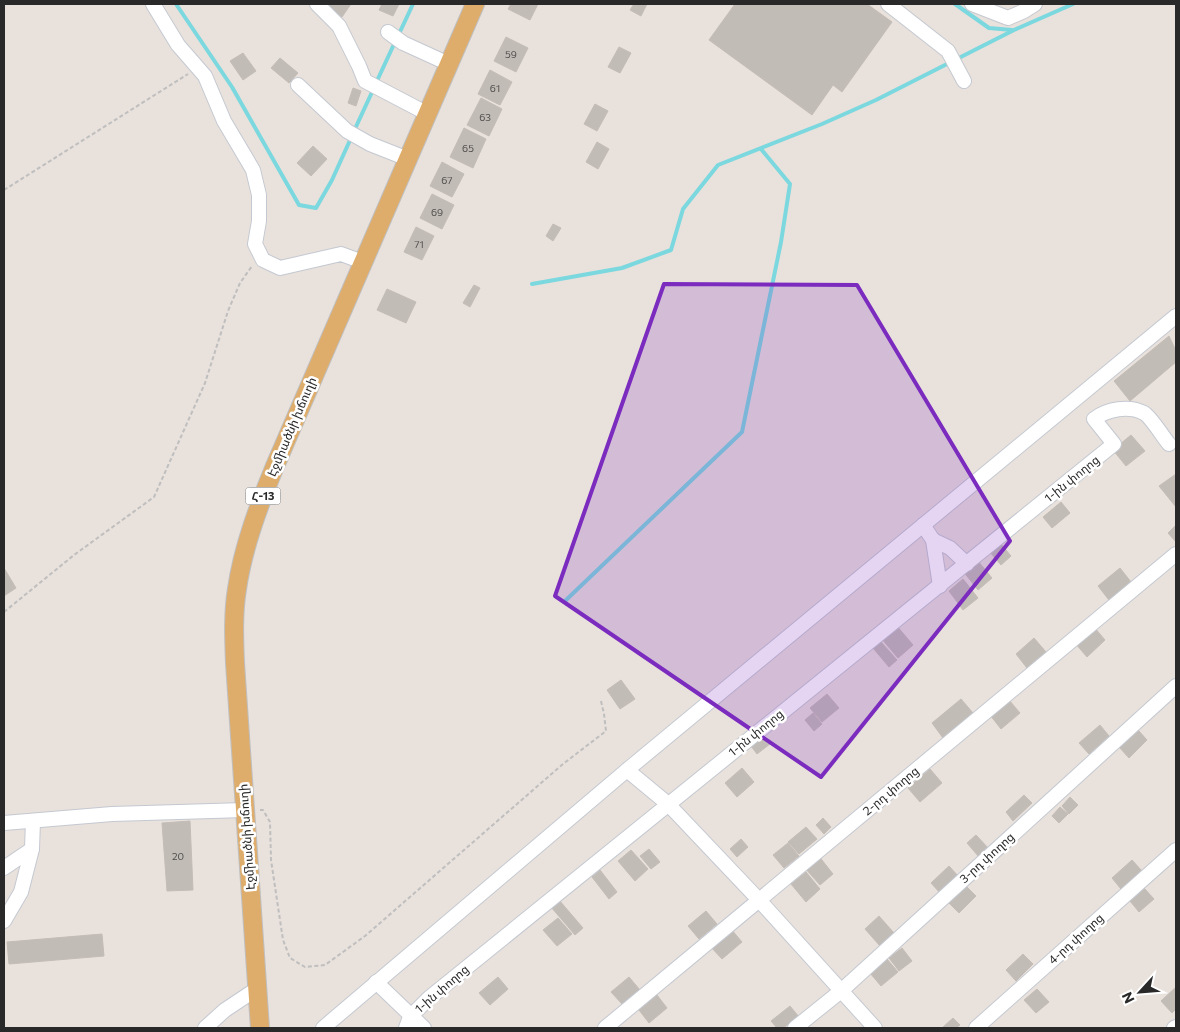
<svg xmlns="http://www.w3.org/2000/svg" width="1180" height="1032" font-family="Commissioner,'Noto Sans Armenian',sans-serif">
  <rect width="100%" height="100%" fill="#e9e1dc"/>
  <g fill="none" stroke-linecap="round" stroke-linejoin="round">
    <g stroke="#7bd8df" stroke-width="4">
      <polyline points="176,4 232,87 299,205 316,208 332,180 351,138"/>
      <polyline points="955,4 989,28 1012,30"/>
      <polyline points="398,36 413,4"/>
      <polyline points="376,83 395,42"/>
      <polyline points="354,131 373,90"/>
      <polyline points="532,284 622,268 671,250 683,209 718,165 822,124 876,100 1014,30 1073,4"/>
      <polyline points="565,601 742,432 781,242 790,184 761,149"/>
    </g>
  </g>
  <g fill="#c2bcb7" stroke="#c4bcb6">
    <polygon points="324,4 351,4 342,17"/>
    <polygon points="382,4 399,4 393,16 379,10"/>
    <polygon points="511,4 538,4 530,20 508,9"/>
    <polygon points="634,4 647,4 641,16 630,10"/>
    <polygon points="735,4 867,4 892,22 842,92 833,85 812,115 709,40"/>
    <polygon points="506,37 528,48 516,72 494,61"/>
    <polygon points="619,47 631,53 620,73 608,67"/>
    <polygon points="243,53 256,71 243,80 230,61"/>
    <polygon points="280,58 298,73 289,83 271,68"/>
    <polygon points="490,70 512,82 500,105 478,94"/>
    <polygon points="353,88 361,91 356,106 348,103"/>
    <polygon points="481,98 502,109 489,136 467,125"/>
    <polygon points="595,104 608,111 597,131 584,124"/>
    <polygon points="464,128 486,139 473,168 450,157"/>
    <polygon points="597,142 609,149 598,169 586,162"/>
    <polygon points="313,146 327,159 311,176 297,163"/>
    <polygon points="442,162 464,174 452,197 430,186"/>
    <polygon points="432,194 454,205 442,229 420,218"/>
    <polygon points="553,224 561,228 553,241 546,236"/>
    <polygon points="416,227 434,236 422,260 404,252"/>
    <polygon points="474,285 480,288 470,307 463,303"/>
    <polygon points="387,289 416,302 406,323 377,310"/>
    <polygon points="1169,336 1176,351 1176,362 1130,401 1114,381"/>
    <polygon points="1131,435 1145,451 1126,466 1113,450"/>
    <polygon points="1176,474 1176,507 1159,486"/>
    <polygon points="1061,502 1070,513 1052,528 1043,517"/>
    <polygon points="1176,525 1176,542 1168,533"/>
    <polygon points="1000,543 1011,556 1001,565 990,552"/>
    <polygon points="977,560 992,578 978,590 963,571"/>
    <polygon points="4,568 16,588 4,596"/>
    <polygon points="1120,568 1131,582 1109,600 1098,586"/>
    <polygon points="963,579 978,598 963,610 949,591"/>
    <polygon points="896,625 913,645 898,658 881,638"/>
    <polygon points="1094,627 1105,640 1087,657 1075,643"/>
    <polygon points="1034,638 1046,652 1027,668 1016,654"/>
    <polygon points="881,642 897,660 889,667 873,648"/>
    <polygon points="621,680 635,699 620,709 607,690"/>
    <polygon points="827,694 839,708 822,722 810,708"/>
    <polygon points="961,699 973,713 943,738 932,723"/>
    <polygon points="1009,700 1020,713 1001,729 990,715"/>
    <polygon points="813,713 822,724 814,731 805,720"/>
    <polygon points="1100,725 1109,736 1089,754 1079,743"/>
    <polygon points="1138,730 1147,740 1129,758 1119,747"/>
    <polygon points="764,736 770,744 757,754 751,746"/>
    <polygon points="742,768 754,782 737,797 725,783"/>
    <polygon points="930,769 942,783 920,802 908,788"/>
    <polygon points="1024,795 1032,803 1013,821 1006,812"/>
    <polygon points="1070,797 1078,805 1069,814 1062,806"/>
    <polygon points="1060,807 1068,814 1059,823 1052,816"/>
    <polygon points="823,818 831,827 824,834 816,825"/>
    <polygon points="190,821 193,890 167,891 162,823"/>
    <polygon points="806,827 817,839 799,854 788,842"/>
    <polygon points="976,835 989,849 979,857 967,843"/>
    <polygon points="741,839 748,847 737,857 730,849"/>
    <polygon points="788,843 799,856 784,868 773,855"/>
    <polygon points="649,849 660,862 651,869 640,856"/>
    <polygon points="631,850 648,869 635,881 618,861"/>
    <polygon points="818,855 833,874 820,885 804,867"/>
    <polygon points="1132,860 1142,871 1121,889 1112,878"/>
    <polygon points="949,866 959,877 941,894 931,883"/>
    <polygon points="600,870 617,892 609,899 592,877"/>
    <polygon points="806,872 820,889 806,902 791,884"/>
    <polygon points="966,886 976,896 959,913 949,903"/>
    <polygon points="1144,888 1154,899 1139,912 1130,901"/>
    <polygon points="559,900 583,928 575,935 551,907"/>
    <polygon points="706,911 717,924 699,939 688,926"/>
    <polygon points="879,916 894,933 880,946 865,929"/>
    <polygon points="558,918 572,934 557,946 543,930"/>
    <polygon points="731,929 742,942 722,959 710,946"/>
    <polygon points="102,934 104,956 9,964 7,942"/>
    <polygon points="902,948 912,961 899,971 889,958"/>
    <polygon points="1023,954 1033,964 1016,981 1006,970"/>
    <polygon points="887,959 898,972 881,986 870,973"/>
    <polygon points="498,977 508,989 490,1005 479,993"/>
    <polygon points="629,977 640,990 623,1005 611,992"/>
    <polygon points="1176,987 1176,1009 1172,1013 1161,1001"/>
    <polygon points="1037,989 1049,1002 1036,1013 1024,1000"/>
    <polygon points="657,995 667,1008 649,1023 639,1010"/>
    <polygon points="790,1006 799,1017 783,1028 777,1028 771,1021"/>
    <polygon points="953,1018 960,1025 956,1028 942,1028"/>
  </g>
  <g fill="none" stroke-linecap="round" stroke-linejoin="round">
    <defs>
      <g id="minor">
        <polyline points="153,4 178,45 205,76 224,121 253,170 259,195 259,221 255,244 263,260 280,268 341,254 363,262"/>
        <polyline points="317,4 339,26 359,66 365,81 428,114"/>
        <polyline points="888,4 948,51 964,81"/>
        <polyline points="972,4 1008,18 1024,11 1035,4"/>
        <polyline points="388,32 403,43 449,64"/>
        <polyline points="298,85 347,131 370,144 408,159"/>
        <polyline points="923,525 933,540 940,586"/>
        <polyline points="933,540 950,548 967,564"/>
        <polyline points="627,770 668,804 759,900 875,1028"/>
        <polyline points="4,823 112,814 245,810"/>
        <polyline points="4,868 32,849"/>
        <polyline points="4,921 21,892 32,849 33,821"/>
        <polyline points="376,982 424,1028"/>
        <polyline points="205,1028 225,1010 258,988"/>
        <polyline points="323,1028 627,770 1176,316"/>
        <path d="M406 1028 410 1017 429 998 1114 444 1094 419C1107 409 1129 405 1144 413 1151 417 1163 437 1169 444"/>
        <polyline points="605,1028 1176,554"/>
        <polyline points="795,1028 841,991 1176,686"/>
        <polyline points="976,1028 1176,850"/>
        <polyline points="1174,1028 1176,1027"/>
      </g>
      <path id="major" d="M260 1028 235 663C234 638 233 613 237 589 243 547 259 505 275 466L475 4"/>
    </defs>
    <use href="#minor" stroke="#c4c9d1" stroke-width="16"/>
    <use href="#major" stroke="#bfbfbf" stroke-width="20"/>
    <g stroke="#bfbfbf" stroke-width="2" stroke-dasharray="4 2.5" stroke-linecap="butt">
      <polyline points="4,190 188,74"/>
      <polyline points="4,612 74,555 154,497 205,383 228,311 240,283 252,266"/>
      <polyline points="260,810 263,810 270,822 271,860 283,940 290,958 305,967 325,965 365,936 563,764 606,731 604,714 601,701"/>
    </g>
    <use href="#minor" stroke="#fff" stroke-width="14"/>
    <use href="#major" stroke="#dfad6b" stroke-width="18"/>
  </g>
  <path fill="#7b2cbf" fill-opacity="0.2" stroke="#7b2cbf" stroke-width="4" stroke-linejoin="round" d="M664 284 857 285 1010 541 821 777 555 596Z"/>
  <g text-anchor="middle" stroke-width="5" stroke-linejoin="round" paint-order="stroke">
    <g font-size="10" fill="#4f4e4c">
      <text x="511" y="58">59</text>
      <text x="495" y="92">61</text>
      <text x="485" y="121">63</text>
      <text x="468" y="152">65</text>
      <text x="447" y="184">67</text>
      <text x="437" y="216">69</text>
      <text x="419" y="248">71</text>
      <text x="178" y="860">20</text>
    </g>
    <rect fill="#fff" stroke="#696969" stroke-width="1" x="245.5" y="487.5" width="35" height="17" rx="4"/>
    <g font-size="11" font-weight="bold" fill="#292929">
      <text x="263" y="500">Հ-13</text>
    </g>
    <g font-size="12" fill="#292929" stroke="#fff">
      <text transform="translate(292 427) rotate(-67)" y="4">Էջմիածնի խճուղի</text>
      <text transform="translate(1072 479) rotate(-39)" y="4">1-ին փողոց</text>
      <text transform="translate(756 733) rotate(-39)" y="4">1-ին փողոց</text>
      <text transform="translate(891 791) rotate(-40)" y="4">2-րդ փողոց</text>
      <text transform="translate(247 837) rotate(-94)" y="4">Էջմիածնի խճուղի</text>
      <text transform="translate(987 858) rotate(-42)" y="4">3-րդ փողոց</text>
      <text transform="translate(1076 939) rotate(-42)" y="4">4-րդ փողոց</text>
      <text transform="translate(442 989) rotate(-41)" y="4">1-ին փողոց</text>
    </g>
  </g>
  <rect width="1180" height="1032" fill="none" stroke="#292929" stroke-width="10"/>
  <g transform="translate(1140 992) rotate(244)" stroke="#ffffff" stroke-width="4" paint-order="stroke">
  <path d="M0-4L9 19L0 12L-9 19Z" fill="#292929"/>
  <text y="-8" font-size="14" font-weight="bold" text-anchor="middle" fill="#292929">N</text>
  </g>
</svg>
